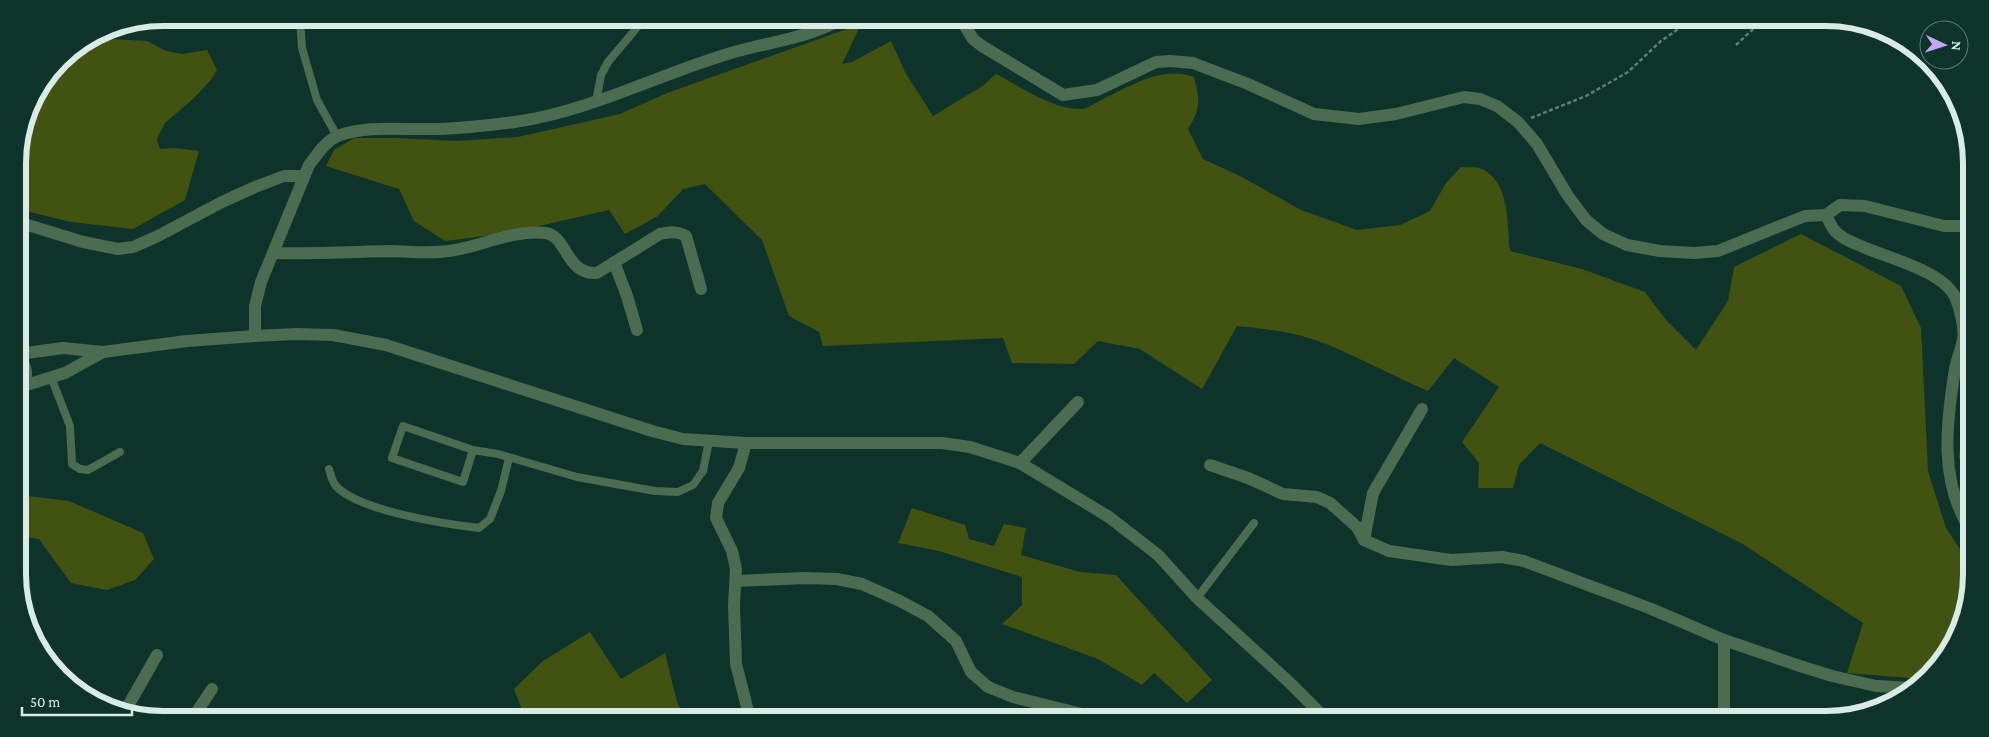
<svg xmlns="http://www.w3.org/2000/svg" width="1989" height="737" font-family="'Crimson Pro',serif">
  <rect width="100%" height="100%" fill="#0e332a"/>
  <g fill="#425211">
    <path d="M861 24 842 64 852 62 891 41 905 72 933 116 984 85 996 74C1022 87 1052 110 1082 109 1088 108 1097 102 1103 99 1130 86 1163 65 1194 77 1200 100 1201 108 1188 129L1203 159 1240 176 1301 210 1357 230 1400 225 1430 211 1446 183 1461 167C1467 168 1478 166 1484 170 1510 184 1507 225 1510 251L1582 269 1645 292 1666 320 1696 350 1728 301 1734 267 1801 234 1901 286 1921 328 1928 471 1946 528 1971 566 1964 620 1922 679 1847 673 1863 623 1741 543 1540 443 1519 465 1513 488H1478L1479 463 1462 442 1499 387 1454 358 1428 391C1395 377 1364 360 1331 346 1301 333 1269 329 1237 326L1202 389 1140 349 1098 341 1074 364 1012 363 1003 338 823 346 819 332 789 316 762 240 705 184 683 189 658 216 625 234 609 210 508 233 445 241 414 221 399 189 326 166 334 150 354 138H395L457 141 518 137 620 114 667 93Z"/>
    <polygon points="93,38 147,41 166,51 182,54 207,50 217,70 211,80 194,98 165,123 157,139 160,149 173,148 199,151 185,200 133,229 71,222 18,209 18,153 33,98 67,54"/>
    <polygon points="1964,406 1971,407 1971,488 1959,457"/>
    <polygon points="20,495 69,501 143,533 154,559 135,580 107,590 71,583 39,539 20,536"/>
    <polygon points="912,508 965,525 969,539 994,546 1004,524 1026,528 1021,555 1080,572 1116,575 1212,680 1187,703 1154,673 1142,685 1098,659 1002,624 1022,605 1022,577 939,551 898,543"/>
    <polygon points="590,632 621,679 665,653 677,702 687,719 532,719 522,710 514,689 543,661"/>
  </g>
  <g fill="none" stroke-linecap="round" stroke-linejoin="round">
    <g stroke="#607e76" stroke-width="2.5" stroke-dasharray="4 2.5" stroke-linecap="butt">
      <polyline points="1736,45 1765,18"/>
      <polyline points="1531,118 1586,96 1628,72 1661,41 1694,18"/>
    </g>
    <g stroke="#4b6c50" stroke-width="8">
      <polyline points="300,18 302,48 317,100 337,136"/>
      <polyline points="596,102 601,75 608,62 645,18"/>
      <polyline points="51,377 70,426 72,464 80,469 88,470 120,452"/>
      <polyline points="473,450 463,482 392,458 403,426 473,450 498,454 577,477 655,491 678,492 693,485 703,471 709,441"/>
      <path d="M329 469C331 475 332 482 336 486 359 511 445 524 479 528L490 519 501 491 509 458"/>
      <polyline points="1197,598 1254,523"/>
    </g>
    <g stroke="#4b6c50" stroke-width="12">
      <polyline points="960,18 973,39 982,46 1063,95 1097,90 1156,62 1170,61 1193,63 1248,84 1314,114 1359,119 1396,114 1464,97 1480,99 1497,106 1518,122 1537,144 1568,196 1586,220 1603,234 1627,245 1660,251 1694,253 1718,251 1805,216 1826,215 1840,205 1865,206 1944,226 1970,226"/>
      <path d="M1826 215C1829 220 1831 227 1835 231 1841 238 1853 243 1861 246 1887 258 1945 271 1956 299 1960 309 1965 328 1963 340 1961 350 1957 359 1955 369 1946 424 1939 482 1971 531"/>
      <polyline points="18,222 83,242 118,249 133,247 156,237 222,202 255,187 284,176 304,176"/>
      <path d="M274 253C312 254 349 252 388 251 408 251 428 254 449 251 480 247 513 229 546 233 567 236 566 275 597 273L660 234C670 232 677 231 686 236L701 289"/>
      <polyline points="614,262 627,296 637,330"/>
      <path d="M255 336V306L261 282 309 165C317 155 325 141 338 136 366 125 402 130 432 129 460 129 488 125 515 122 591 111 659 74 731 53 768 42 810 38 843 18"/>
      <polyline points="746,443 739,468 718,503 716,518 732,551 736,569 734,605 736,664 750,719"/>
      <polyline points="1020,463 1078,402"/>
      <polyline points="1210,465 1248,478 1283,494 1317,497 1330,503 1357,527 1364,540 1389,551 1451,560 1502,557 1524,561 1649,608 1724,640 1800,666 1832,676 1876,686 1916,688"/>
      <polyline points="1364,540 1373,493 1422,409"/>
      <polyline points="736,581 805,578 837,579 862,584 900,601 928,616 956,641 971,672 988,687 1013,697 1102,719"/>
      <polyline points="124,713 157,655"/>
      <polyline points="192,719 212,689"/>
      <polyline points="1724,719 1724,640"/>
    </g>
    <g stroke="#4b6c50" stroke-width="12">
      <polyline points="19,354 63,348 103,352 187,341 255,336 296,334 333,335 386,345 652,431 683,439 746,443 942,443 970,447 1020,463 1109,517 1158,555 1197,598 1289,682 1326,719"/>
      <path d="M19 357C28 367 28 379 21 390"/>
      <polyline points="23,386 65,373 103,352"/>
    </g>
  </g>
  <path d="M0 0H1989V737H0ZM163 26H1826A137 137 0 0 1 1963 163V574A137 137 0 0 1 1826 711H163A137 137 0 0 1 26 574V163A137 137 0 0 1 163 26Z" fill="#0e332a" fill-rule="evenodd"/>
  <path fill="none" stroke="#d8ece5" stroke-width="6" d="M163 26H1826A137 137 0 0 1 1963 163V574A137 137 0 0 1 1826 711H163A137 137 0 0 1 26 574V163A137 137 0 0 1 163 26Z"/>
  <g transform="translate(1944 45) rotate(94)"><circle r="24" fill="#0e332a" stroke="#5f7d75"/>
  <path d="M0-4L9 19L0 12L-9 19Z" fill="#c3a7f2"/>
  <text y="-8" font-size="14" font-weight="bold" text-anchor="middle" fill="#d8ece5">N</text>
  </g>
  <path d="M22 707v8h110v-8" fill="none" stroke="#d8ece5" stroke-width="2.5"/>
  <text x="30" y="707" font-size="15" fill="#d8ece5" stroke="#0e332a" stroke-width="4" paint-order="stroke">50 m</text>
</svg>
